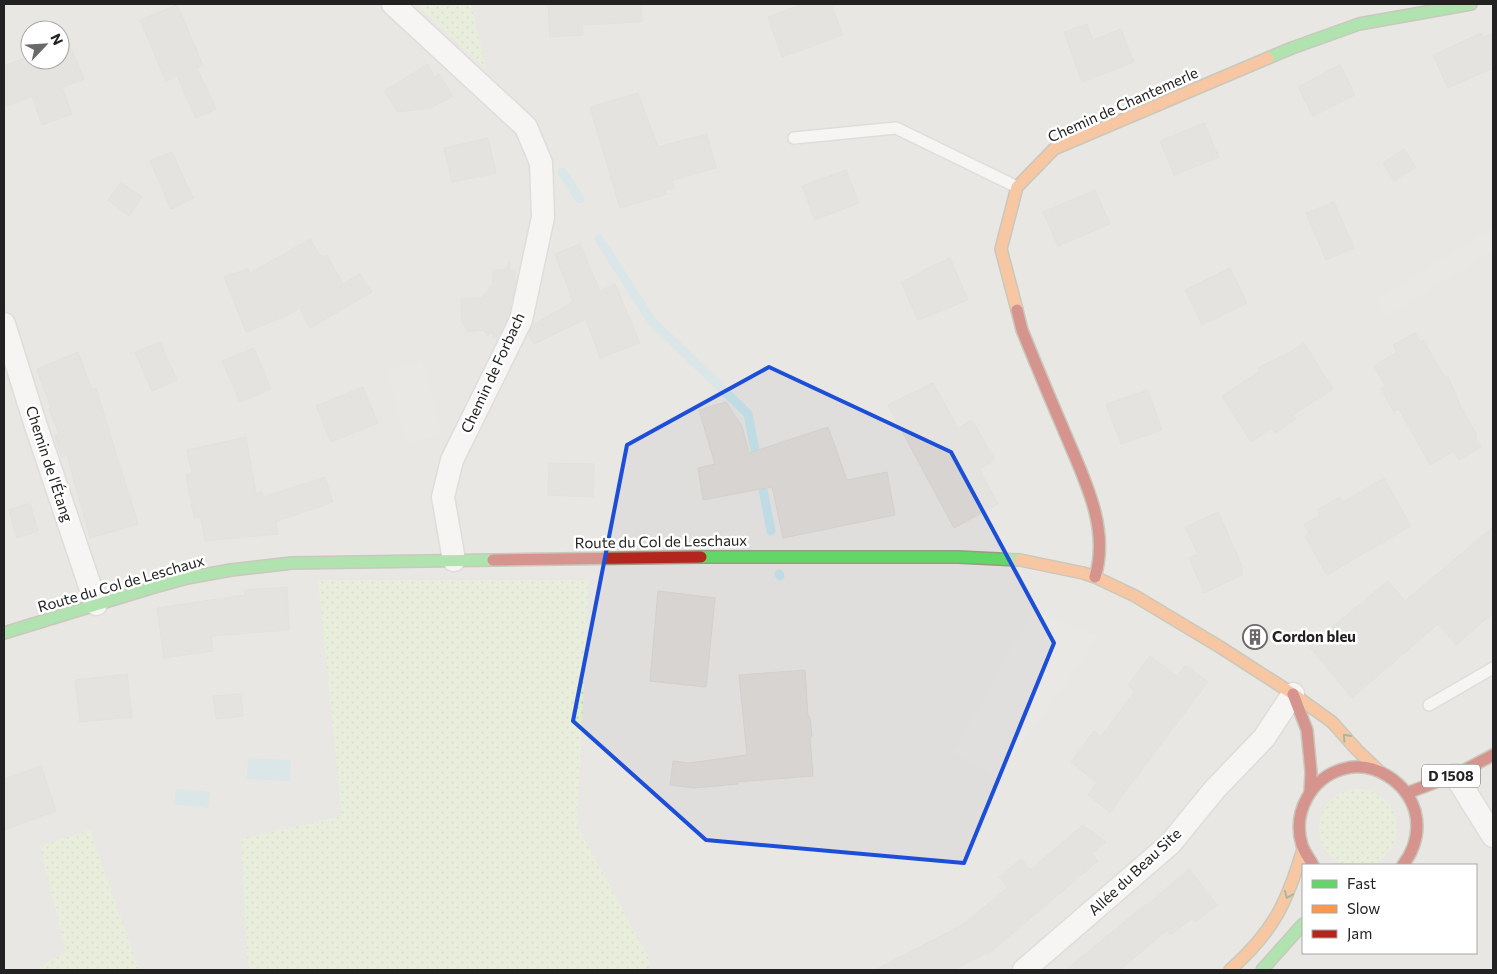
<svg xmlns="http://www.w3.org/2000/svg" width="1497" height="974" font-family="Commissioner,sans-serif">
  <defs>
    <pattern id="grass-dots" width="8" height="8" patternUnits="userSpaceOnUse" patternTransform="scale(1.25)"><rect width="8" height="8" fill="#ddeccb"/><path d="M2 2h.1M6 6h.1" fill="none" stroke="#bdcaae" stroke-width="1.8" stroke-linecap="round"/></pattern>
  </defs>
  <rect width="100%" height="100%" fill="#f0eeeb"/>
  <path fill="#dfdedc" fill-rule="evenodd" d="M4 4H415L485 68 471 4H1493V970H4ZM30 30H60V60H30ZM1303 865H1476V953H1303Z"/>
  <g fill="url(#grass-dots)">
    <polygon points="415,4 471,4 486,69"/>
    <polygon points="318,580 589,580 577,825 649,959 649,970 248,970 241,839 342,816"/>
    <circle cx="1358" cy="828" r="39"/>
    <polygon points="90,830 139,970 35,970 66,952 40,846"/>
  </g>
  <g fill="#e0dfde">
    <polygon points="1493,227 1493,251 1386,317 1375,300"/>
    <polygon points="422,360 442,434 407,444 387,370"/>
    <polygon points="1033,610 1067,623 1099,637 996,779 954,752"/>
  </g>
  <g fill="#bfdbe3">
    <polygon points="248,758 291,760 290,781 247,779"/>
    <polygon points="176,789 210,792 208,808 174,804"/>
  </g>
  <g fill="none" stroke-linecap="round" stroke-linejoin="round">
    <g stroke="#bfdbe3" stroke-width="9">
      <polyline points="562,172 580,199"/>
      <polyline points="599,239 651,320 748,414 757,461"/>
      <polyline points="761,479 771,531"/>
      <polyline points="779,574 780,576"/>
    </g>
  </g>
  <g fill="#d7d4d2" stroke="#d3d0cc">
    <polygon points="548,4 641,4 642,22 582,25 583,35 550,37"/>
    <polygon points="803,4 831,4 843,35 782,57 768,17"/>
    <polygon points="177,5 203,65 197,68 216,109 196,118 177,76 166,81 140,20"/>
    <polygon points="1087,24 1093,40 1121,29 1134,62 1082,82 1064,32"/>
    <polygon points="1481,33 1483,38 1493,33 1493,68 1448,88 1433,55"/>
    <polygon points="68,41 84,79 62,88 72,114 42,125 32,96 4,107 4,66 30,56 30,60 60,60 60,44"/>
    <polygon points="428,64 434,77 439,74 453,96 431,108 398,112 384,91"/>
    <polygon points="1340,65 1355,95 1313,116 1298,87"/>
    <polygon points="638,93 658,147 707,134 716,168 672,180 675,188 665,190 667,194 620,208 590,107"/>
    <polygon points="1204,123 1219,157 1174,175 1160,141"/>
    <polygon points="488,138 496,173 452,182 444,148"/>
    <polygon points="1404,149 1416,167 1394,181 1383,163"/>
    <polygon points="172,152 193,198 171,209 150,161"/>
    <polygon points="846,170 859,203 815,220 802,186"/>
    <polygon points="121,182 142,197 129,216 108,200"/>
    <polygon points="1095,190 1110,224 1058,246 1043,212"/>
    <polygon points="1334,202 1354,248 1326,260 1306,213"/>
    <polygon points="310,239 322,258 327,255 343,284 360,274 372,292 310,328 300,308 290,314 246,332 224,277 248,269 250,273"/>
    <polygon points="580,244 600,291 615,284 640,343 600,358 586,319 534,344 529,334 533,325 573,302 555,254"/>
    <polygon points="950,258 968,300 918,320 901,282 922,273 921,271"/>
    <polygon points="510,262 509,270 515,270 515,287 508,316 497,338 493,338 493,332 487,336 484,330 468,332 462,322 461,299 482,298 493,284 493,270 504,270"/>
    <polygon points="1230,268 1247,303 1202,325 1185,290"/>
    <polygon points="1415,333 1420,342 1423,340 1445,378 1448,376 1461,407 1477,436 1475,437 1481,447 1459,460 1454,451 1430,465 1399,409 1394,412 1381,389 1385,386 1374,366 1397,352 1393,345"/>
    <polygon points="160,342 177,380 152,391 135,352"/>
    <polygon points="1304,343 1333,389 1293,415 1296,419 1275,433 1272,428 1251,442 1222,396 1260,371 1258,368 1281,356 1282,357"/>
    <polygon points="254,348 271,389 240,402 222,361"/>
    <polygon points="78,352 92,390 96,388 138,524 90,538 67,455 61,457 55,435 59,434 49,409 51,408 37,369"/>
    <polygon points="933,383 958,428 972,420 995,460 979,469 998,504 954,528 888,405"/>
    <polygon points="363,387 378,423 331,442 316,406"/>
    <polygon points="1148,390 1162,430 1121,444 1106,404"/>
    <polygon points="726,402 742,426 749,453 828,427 847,480 887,472 895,515 783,538 772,487 703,500 698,468 715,464 699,410"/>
    <polygon points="246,437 256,494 262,492 263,497 325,477 333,502 276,521 278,534 205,541 201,517 194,518 186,475 192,474 187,450"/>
    <polygon points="549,463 594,464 593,497 548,495"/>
    <polygon points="1384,478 1411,526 1327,575 1305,536 1309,533 1304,524 1320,515 1317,510 1340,497 1343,502"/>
    <polygon points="30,503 38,531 17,538 9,510"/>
    <polygon points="1218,512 1242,566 1242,575 1204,593 1189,558 1198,554 1185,527"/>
    <polygon points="1493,527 1493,613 1456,645 1438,624 1352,698 1309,646 1388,581 1405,601"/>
    <polygon points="287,587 289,630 211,636 213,651 164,658 157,608 245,595 244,590"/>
    <polygon points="658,591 715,598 706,687 650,681"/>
    <polygon points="1150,656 1177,676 1186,665 1208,682 1110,812 1088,795 1097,783 1071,762 1094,731 1101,737 1135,691 1128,685"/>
    <polygon points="805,670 808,716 810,717 812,736 810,737 813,776 737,782 738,784 694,788 670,785 673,761 689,763 747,755 739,675"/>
    <polygon points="127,674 132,717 80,722 75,680"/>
    <polygon points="241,694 243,716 216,719 213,696"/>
    <polygon points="41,766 56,811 4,830 4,779"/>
    <polygon points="1083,825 1106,842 1092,854 1098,861 987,955 986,953 953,970 875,970 964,924 1008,887 999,877 1009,869 1021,859 1030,870"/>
    <polygon points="1189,869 1217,905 1195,922 1192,918 1171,935 1167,930 1120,970 1066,970 1146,904 1147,905"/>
  </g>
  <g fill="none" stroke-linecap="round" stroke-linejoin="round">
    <defs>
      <g id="lane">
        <polyline points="794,138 896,128 1017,187"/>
        <polyline points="1429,705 1493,668"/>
      </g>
      <g id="street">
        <polyline points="393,4 526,127 541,163 543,217 521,320 452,460 443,497 454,560"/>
        <polyline points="4,324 35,423 96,604"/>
        <polyline points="1455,775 1493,836"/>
        <polyline points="1024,970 1170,844 1215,789 1264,738 1293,694"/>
      </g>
      <g id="fast">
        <polyline points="1268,58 1292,48 1359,24 1471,4"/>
        <polyline points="701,557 958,557 1020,560"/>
        <polyline points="4,633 151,588 187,578 231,570 292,563 493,560"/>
        <polyline points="1262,970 1303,924"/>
      </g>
      <g id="slow">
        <polyline points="1017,310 1001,249 1017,187 1054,149 1268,58"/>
        <polyline points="1020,560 1083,573 1095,577 1135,596 1220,647 1293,694 1332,722 1357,750 1380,772"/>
        <path d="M1230 970C1273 932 1287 903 1303 849"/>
      </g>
      <g id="jam">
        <path d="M1017 310 1022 330C1035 362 1048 394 1062 426 1081 473 1111 526 1095 577"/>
        <polyline points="493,560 701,557"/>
        <polyline points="1293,694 1307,730 1311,772 1310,792"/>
        <polyline points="1407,793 1455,775 1493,755"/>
        <path d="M1313 865C1310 859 1304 852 1302 845 1292 813 1311 778 1343 769 1374 760 1406 782 1415 811 1420 831 1415 849 1403 865"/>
      </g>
    </defs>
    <use href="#lane" stroke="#c9c8c7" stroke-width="14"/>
    <use href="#street" stroke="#c9c8c7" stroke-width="25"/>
    <use href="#fast" stroke="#999a82" stroke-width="14"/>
    <use href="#slow" stroke="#999a82" stroke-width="14"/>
    <use href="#jam" stroke="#999a82" stroke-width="14"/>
    <use href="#lane" stroke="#fdfcfc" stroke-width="11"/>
    <use href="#street" stroke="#fdfcfc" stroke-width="22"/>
    <use href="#fast" stroke="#63d668" stroke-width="11"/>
    <use href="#slow" stroke="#ff974d" stroke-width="11"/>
    <use href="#jam" stroke="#b3261e" stroke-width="11"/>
  </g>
  <defs><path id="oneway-chevron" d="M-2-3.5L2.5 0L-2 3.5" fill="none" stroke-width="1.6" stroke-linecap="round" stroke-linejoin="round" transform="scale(1.25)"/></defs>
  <g stroke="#427c45">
    <use href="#oneway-chevron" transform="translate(1346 737) rotate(-132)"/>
    <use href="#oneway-chevron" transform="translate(1288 895) rotate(113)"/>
  </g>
  <path d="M0 0H1497V974H0ZM769 367 951 452 1054 643 964 863 706 840 573 721 627 445Z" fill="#f0eeeb" fill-opacity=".55" fill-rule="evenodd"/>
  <path fill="none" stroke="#1d4ed8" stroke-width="4" stroke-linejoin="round" d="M769 367 951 452 1054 643 964 863 706 840 573 721 627 445Z"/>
  <defs>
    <symbol id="building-ring" viewBox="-11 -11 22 22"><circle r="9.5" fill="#fff" stroke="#6a6968" stroke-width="1.5"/><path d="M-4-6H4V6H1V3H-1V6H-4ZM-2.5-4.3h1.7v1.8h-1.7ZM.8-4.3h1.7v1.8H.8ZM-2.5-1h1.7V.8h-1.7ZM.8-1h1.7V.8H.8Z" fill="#6a6968"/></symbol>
  </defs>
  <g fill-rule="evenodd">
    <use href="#building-ring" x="1241" y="623" width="28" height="28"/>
  </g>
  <g text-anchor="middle" stroke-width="5" stroke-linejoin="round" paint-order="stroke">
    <rect fill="#fff" stroke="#646464" stroke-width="1" x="1422" y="764.5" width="58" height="23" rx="4"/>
    <g font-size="14" font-weight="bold" fill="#222">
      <text x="1451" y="781">D 1508</text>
    </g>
    <g font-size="15" fill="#222" stroke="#fff">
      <text transform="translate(1123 105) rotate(-24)" y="5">Chemin de Chantemerle</text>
      <text transform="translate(493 373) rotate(-65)" y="5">Chemin de Forbach</text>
      <text transform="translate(49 464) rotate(72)" y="5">Chemin de l'Étang</text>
      <text transform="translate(661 542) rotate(-1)" y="5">Route du Col de Leschaux</text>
      <text transform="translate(121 584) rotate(-16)" y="5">Route du Col de Leschaux</text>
      <text transform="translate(1135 872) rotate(-43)" y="5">Allée du Beau Site</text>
    </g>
    <g font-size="15" font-weight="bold" fill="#222" stroke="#fff" text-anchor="start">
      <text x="1272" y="642">Cordon bleu</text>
    </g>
  </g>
  <rect width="1497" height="974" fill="none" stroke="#222222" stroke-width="10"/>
  <rect x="1302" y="864" width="175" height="90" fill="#ffffff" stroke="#a7a7a7"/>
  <rect x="1312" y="880" width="25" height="8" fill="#63d668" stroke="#a7a7a7"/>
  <text x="1347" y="889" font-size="15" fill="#222222">Fast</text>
  <rect x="1312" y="905" width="25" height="8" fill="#ff974d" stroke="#a7a7a7"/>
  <text x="1347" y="914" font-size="15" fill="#222222">Slow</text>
  <rect x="1312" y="930" width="25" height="8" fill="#b3261e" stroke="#a7a7a7"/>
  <text x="1347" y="939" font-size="15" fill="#222222">Jam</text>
  <g transform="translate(45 45) rotate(65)"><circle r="24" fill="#ffffff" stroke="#a7a7a7"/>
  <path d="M0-4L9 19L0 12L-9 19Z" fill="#6a6968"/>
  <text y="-8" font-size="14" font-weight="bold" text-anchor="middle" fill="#222222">N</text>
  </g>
</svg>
